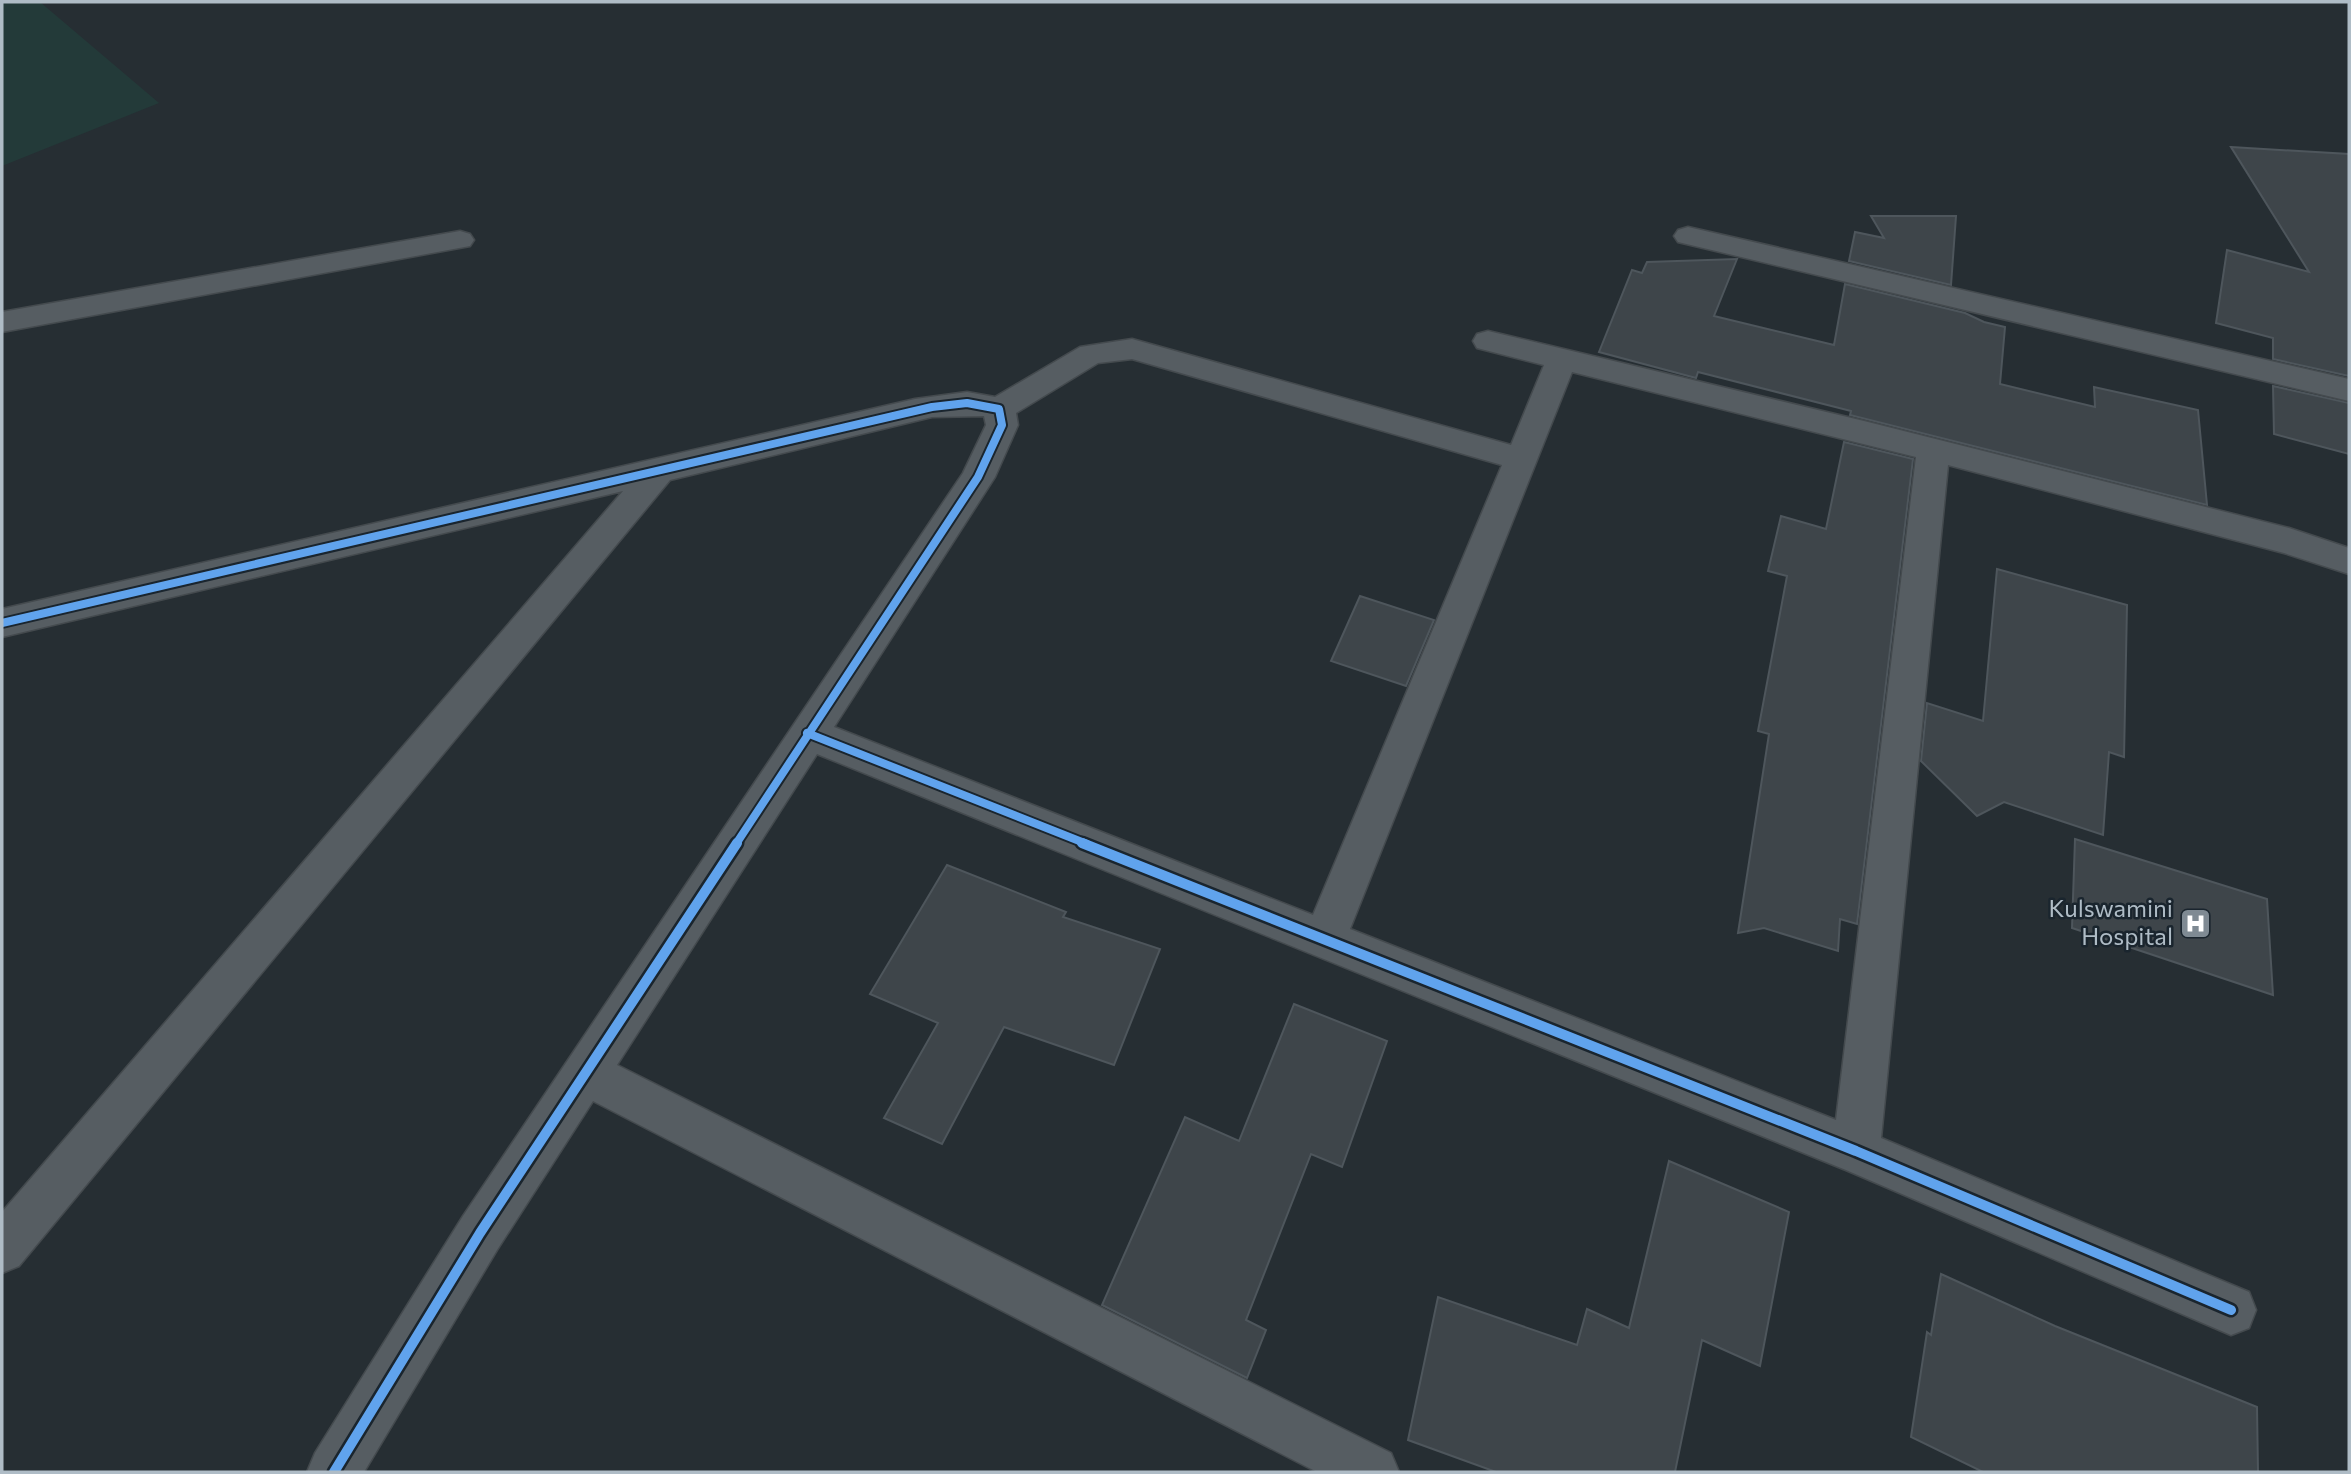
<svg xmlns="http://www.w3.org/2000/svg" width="2351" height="1474" font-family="Commissioner,sans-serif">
  <rect width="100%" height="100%" fill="#262e33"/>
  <polygon fill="#233a39" points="2,2 40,2 159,103 2,166"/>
  <g fill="#3e454a" stroke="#4e565c" stroke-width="2">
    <polygon points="2231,147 2349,154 2349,376 2273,359 2273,338 2216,323 2227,250 2309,272"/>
    <polygon points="1871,216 1956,216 1951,285 1849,261 1855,232 1884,238"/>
    <polygon points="1737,259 1714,316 1834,345 1845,284 1965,313 1984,322 2005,327 2000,384 2095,407 2094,387 2198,410 2207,505 1850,415 1851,411 1698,372 1696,378 1599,352 1632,270 1642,273 1647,262"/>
    <polygon points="2273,386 2349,403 2349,454 2274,434"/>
    <polygon points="1844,442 1913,459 1857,924 1840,919 1838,951 1764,928 1738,933 1769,734 1758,731 1787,576 1768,571 1781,516 1826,529"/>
    <polygon points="1997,569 2127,605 2124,757 2109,752 2103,835 2004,802 1977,816 1921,761 1927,703 1983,721"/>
    <polygon points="1360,596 1434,620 1406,686 1331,661"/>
    <polygon points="2075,839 2267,899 2273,995 2072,928"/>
    <polygon points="947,865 1066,912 1063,917 1160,949 1114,1065 1004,1027 942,1144 884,1118 938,1023 870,994"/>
    <polygon points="1294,1004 1387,1041 1342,1167 1311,1154 1246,1320 1266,1330 1247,1378 1102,1305 1185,1117 1239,1141"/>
    <polygon points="1669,1161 1789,1212 1760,1366 1702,1340 1675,1472 1496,1472 1408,1440 1438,1297 1577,1345 1587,1309 1629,1328"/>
    <polygon points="1941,1274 2055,1326 2257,1407 2258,1472 1983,1472 1911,1437 1927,1332 1931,1335"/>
  </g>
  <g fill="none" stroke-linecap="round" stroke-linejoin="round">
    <defs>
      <g id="street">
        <polygon points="1688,227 2349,379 2349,401 1678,242 1674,236 1678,230"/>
        <polygon points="460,231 470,234 474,240 470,246 2,332 2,312"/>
        <path d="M1488 331 1864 421 2289 528 2349 548V574L2284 553 1948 465 1881 1138 2249 1292 2256 1310 2249 1328 2231 1335 1846 1170 817 754 617 1065 1391 1453 1399 1472H1317L593 1101 497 1250 364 1472H307L315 1453 463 1216 963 473 986 425 984 416 932 417 670 480 19 1266 2 1273V1212L623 491 2 637V609L915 399 967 392 995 397 1080 347 1132 339 1511 445 1544 365 1477 348 1473 341 1477 334ZM1132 359 1502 465 1313 915 834 727 995 477 1018 425 1016 413 1098 363ZM1572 372 1916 457 1836 1120 1350 929Z"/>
      </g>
    </defs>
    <use href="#street" stroke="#444a4e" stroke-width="3"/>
    <use href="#street" fill="#565d62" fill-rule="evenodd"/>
    <defs>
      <g id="cycleway-far1">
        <polyline points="2,623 932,407 967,403 999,409 1002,425 978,477 736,844"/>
        <polyline points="807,733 1087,844"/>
      </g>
      <g id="cycleway">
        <polyline points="1082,843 1856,1151 2231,1310"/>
        <polyline points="334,1472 480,1233 737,843"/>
      </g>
    </defs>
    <use href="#cycleway-far1" stroke="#1a252e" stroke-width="12"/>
    <use href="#cycleway" stroke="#1a252e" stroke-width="15"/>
    <use href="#cycleway-far1" stroke="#60a3ed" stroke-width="8"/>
    <use href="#cycleway" stroke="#60a3ed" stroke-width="10"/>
  </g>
  <defs>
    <symbol id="hospital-square" viewBox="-11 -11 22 22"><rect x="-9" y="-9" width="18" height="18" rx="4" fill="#7f8a93" stroke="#1a252e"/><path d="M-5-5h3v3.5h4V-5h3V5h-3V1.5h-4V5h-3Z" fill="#fff"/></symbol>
  </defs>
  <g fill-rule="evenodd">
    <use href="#hospital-square" x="2178" y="906" width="35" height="35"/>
  </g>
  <g text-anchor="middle" stroke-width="5" stroke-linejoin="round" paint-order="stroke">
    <g font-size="24" fill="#afbcc6" stroke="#1a252e" text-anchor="end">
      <text x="2173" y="917">Kulswamini<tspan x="2173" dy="28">Hospital</tspan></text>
    </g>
  </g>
  <rect width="2351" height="1474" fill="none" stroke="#afbcc6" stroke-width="7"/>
</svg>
